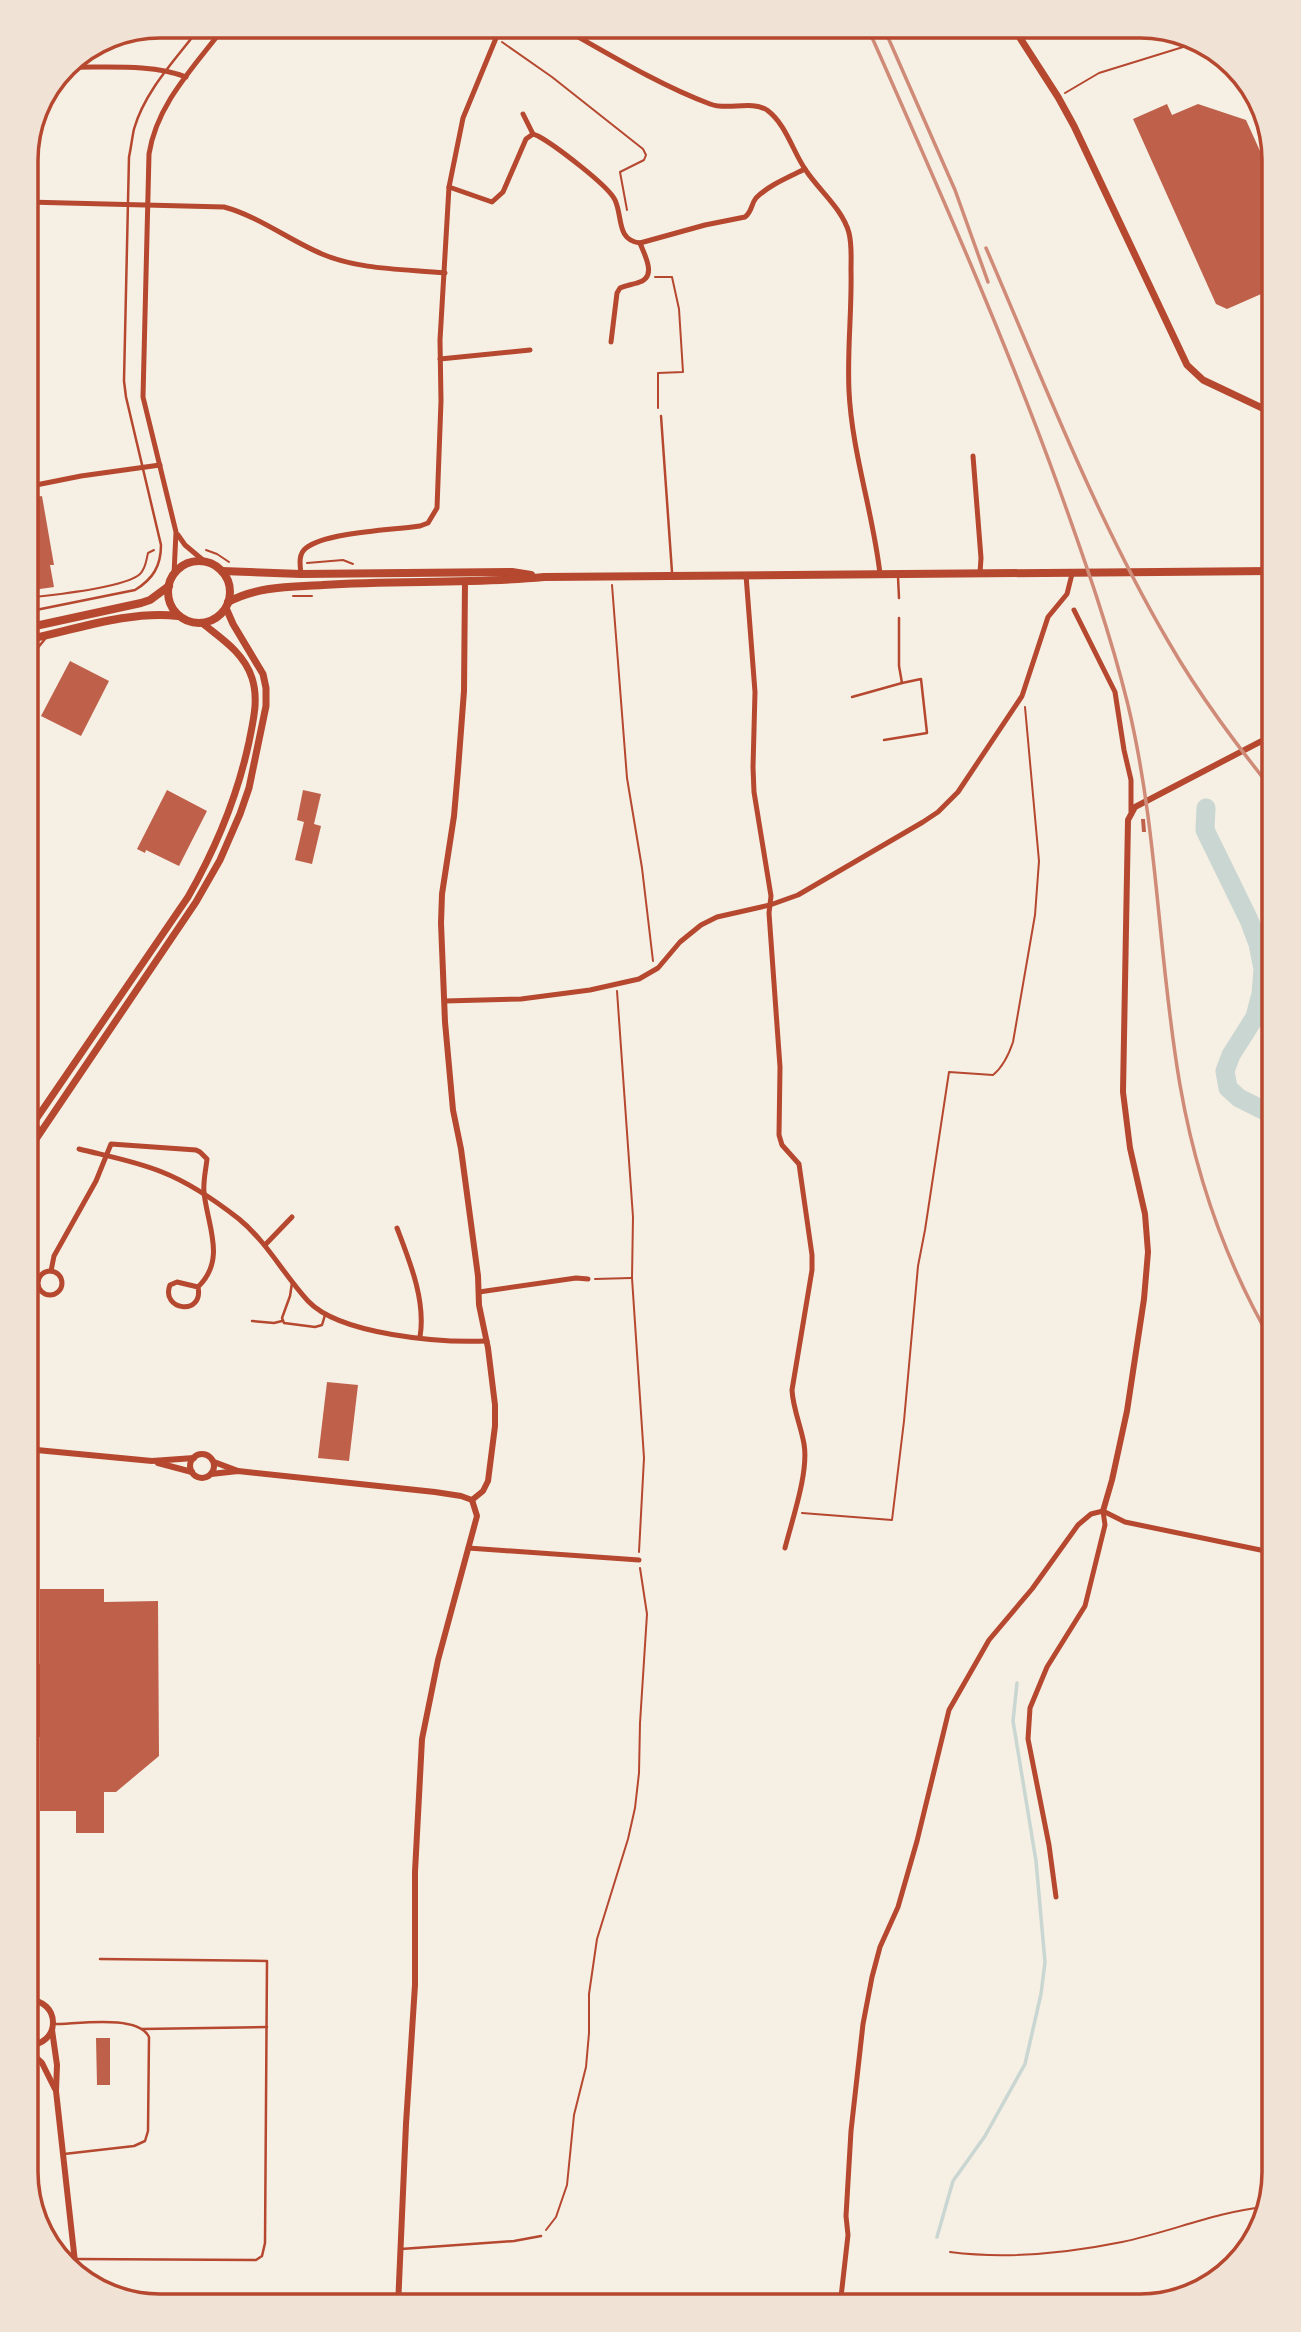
<svg xmlns="http://www.w3.org/2000/svg" width="1301" height="2332" font-family="'Public Sans',sans-serif">
  <rect width="100%" height="100%" fill="#f6efe4"/>
  <g fill="none" stroke-linecap="round" stroke-linejoin="round">
    <polyline stroke="#c9d6d2" stroke-width="3.5" points="937,2237 953,2181 985,2136 1025,2064 1041,1994 1045,1962 1036,1861 1013,1721 1017,1683"/>
    <polyline stroke="#c9d6d2" stroke-width="19" points="1206,808 1205,830 1249,920 1258,944 1263,969 1261,994 1255,1017 1231,1055 1225,1071 1228,1088 1239,1098 1271,1114 1275,1120"/>
  </g>
  <g fill="#bf614a">
    <polygon points="1167,104 1172,115 1198,104 1246,120 1275,184 1275,288 1227,309 1216,304 1133,119"/>
    <polygon points="42,496 54,565 50,565 54,587 26,591 26,499"/>
    <polygon points="70,661 109,681 81,736 41,716"/>
    <polygon points="167,790 207,811 179,866 146,850 145,853 137,849"/>
    <polygon points="303,790 321,794 314,824 321,826 312,864 295,860 304,822 297,820"/>
    <polygon points="1141,819 1145,819 1146,832 1142,832"/>
    <polygon points="327,1382 358,1385 349,1461 318,1458"/>
    <polygon points="40,1589 104,1589 104,1602 158,1601 159,1756 116,1792 104,1792 104,1833 76,1833 76,1811 40,1811 40,1737 32,1737 31,1664 40,1664"/>
    <polygon points="96,2038 110,2038 110,2085 97,2085"/>
    <polygon points="29,2185 40,2185 41,2227 39,2228"/>
  </g>
  <g fill="none" stroke-linecap="round" stroke-linejoin="round">
    <g stroke="#b5482f" stroke-width="2">
      <polyline points="502,42 552,77 643,149 646,155 644,160 620,172 627,210"/>
      <polyline points="1065,93 1099,73 1196,43"/>
      <polyline points="655,277 672,277 679,309 683,372 658,373 658,408"/>
      <polyline points="206,550 217,554 229,562"/>
      <polyline points="307,563 343,560 353,564"/>
      <polyline points="612,585 627,778 642,868 653,961"/>
      <polyline points="293,596 312,596"/>
      <path d="M26 598C50 595 125 588 140 574 146 568 146 561 148 553L154 550"/>
      <polyline points="617,991 633,1217 632,1278 644,1458 639,1552"/>
      <polyline points="595,1279 631,1278"/>
      <path d="M802 1513 892 1520 904 1421 918 1266 925 1230 949 1072 993 1075C1003 1067 1009 1054 1013 1042L1035 915 1039 861 1025 707"/>
      <polyline points="546,2230 556,2217 567,2185 574,2115 586,2067 589,2033 589,1994 597,1939 628,1839 635,1808 639,1773 640,1723 647,1614 640,1568"/>
      <path d="M950 2252C1005 2259 1068 2253 1122 2242 1170 2232 1216 2212 1264 2207"/>
    </g>
    <g stroke="#b5482f" stroke-width="2.5">
      <polyline points="435,26 498,33"/>
      <polyline points="661,416 672,572"/>
      <polyline points="898,577 899,598"/>
      <path d="M26 612 135 590C153 579 161 566 161 545L126 397 124 381 129 157C131 148 132 138 134 129 145 90 177 58 201 26"/>
      <polyline points="26,654 36,650 45,639"/>
      <polyline points="852,697 902,683"/>
      <polyline points="884,740 927,733 921,679 902,683 899,666 899,618"/>
      <polyline points="292,1283 290,1296 282,1318 284,1323 315,1327 322,1325 325,1315"/>
      <polyline points="252,1321 274,1323 282,1321"/>
      <path d="M54 2024C77 2024 138 2014 149 2037L148 2131 145 2141 134 2146 64 2154"/>
      <polyline points="142,2029 267,2027"/>
      <polyline points="401,2249 514,2241 541,2236"/>
      <polyline points="75,2259 256,2260 262,2256 265,2243 267,1961 100,1959"/>
    </g>
    <g stroke="#b5482f" stroke-width="5">
      <path d="M559 26C607 53 659 85 710 104 727 111 751 100 767 110 787 125 793 153 807 172 820 191 843 210 849 233 852 245 851 257 851 270 852 310 847 351 849 391 852 453 873 512 880 574"/>
      <path d="M65 67C102 68 152 63 186 77"/>
      <polyline points="523,114 533,134"/>
      <path d="M449 187 492 202 503 192 526 139 533 134 538 136C553 144 608 185 615 200 623 217 616 240 640 243"/>
      <path d="M27 202 224 207C258 216 289 240 322 254 359 270 405 269 445 273"/>
      <path d="M640 243 705 225 745 217C752 212 751 204 756 198 769 185 789 177 805 169"/>
      <path d="M611 342 617 293 620 288C626 285 631 285 637 283 658 278 645 256 640 243"/>
      <polyline points="440,359 530,350"/>
      <polyline points="26,425 30,426 34,435 31,486"/>
      <polyline points="973,456 981,558 980,573"/>
      <polyline points="26,487 81,476 160,465"/>
      <polyline points="178,535 185,545 204,561"/>
      <path d="M174 574 176 532 143 397 149 154C157 103 195 66 225 26"/>
      <path d="M301 574C300 565 298 554 306 548 326 532 393 530 420 526L428 523 437 508 441 401 440 340 449 187 463 118 501 26"/>
      <path d="M746 575 755 692 753 767 754 792 771 896 769 913 780 1067 779 1135 782 1145 799 1164 812 1255V1270L792 1390C793 1409 801 1426 804 1444 809 1472 792 1520 785 1548"/>
      <polyline points="1074,610 1115,692 1124,750 1131,780 1131,811"/>
      <polyline points="1266,739 1275,754"/>
      <polyline points="445,1001 521,999 590,990 639,979 658,968 680,942 701,925 717,917 770,905 798,895 923,822 938,812 958,792 1022,696 1048,617 1067,594 1072,574"/>
      <polyline points="26,1120 41,1130"/>
      <path d="M79 1149C107 1156 135 1161 162 1172 190 1183 216 1201 239 1219 267 1242 284 1275 308 1301 340 1335 441 1343 487 1341"/>
      <path d="M397 1228C410 1262 426 1301 420 1337"/>
      <polyline points="265,1245 292,1217"/>
      <path d="M51 1271 54 1256 96 1181 111 1144 196 1150 200 1152 207 1159C206 1169 203 1181 204 1192 207 1225 227 1259 198 1287 204 1317 160 1310 170 1285L177 1282 198 1287"/>
      <circle cx="50" cy="1283" r="12"/>
      <polyline points="479,1292 576,1278 588,1279"/>
      <polyline points="1103,1511 1125,1522 1275,1553"/>
      <polyline points="468,1548 639,1560"/>
      <polyline points="1056,1897 1049,1845 1028,1739 1030,1708 1047,1667 1085,1606 1105,1525 1103,1511"/>
      <polyline points="840,2306 848,2235 846,2216 851,2131 863,2024 872,1977 880,1947 898,1907 917,1841 949,1710 989,1640 1032,1589 1078,1525 1091,1514 1103,1511"/>
    </g>
    <g stroke="#b5482f" stroke-width="6">
      <polyline points="465,581 464,691 458,770 454,816 442,894 441,923 445,1022 453,1110 461,1149 478,1276 479,1305 488,1348 495,1405 495,1426 488,1481 483,1491 472,1500"/>
      <polyline points="26,1449 152,1461 194,1458"/>
      <circle cx="202" cy="1466" r="12"/>
      <polyline points="214,1462 238,1471"/>
      <polyline points="158,1463 192,1472"/>
      <polyline points="211,1474 238,1471 435,1492 461,1496 472,1500"/>
      <polyline points="1103,1511 1112,1480 1127,1411 1144,1299 1148,1252 1145,1214 1130,1148 1123,1092 1128,820 1135,807 1275,734"/>
      <polyline points="52,2030 57,2065 56,2091 76,2271"/>
      <path d="M26 2045C62 2047 62 1998 26 2000"/>
      <polyline points="26,2048 42,2063 55,2089"/>
      <polyline points="398,2306 406,2124 415,1985 415,1872 422,1739 438,1660 477,1516 472,1500"/>
    </g>
    <g stroke="#b5482f" stroke-width="7">
      <polyline points="1013,27 1058,97 1074,126 1187,365 1203,380 1275,414"/>
      <path d="M26 1134 188 897C216 848 237 798 249 742 253 721 259 700 252 678 244 653 222 639 202 623"/>
      <polyline points="26,1154 196,902 220,860 240,814 249,788 266,706 266,688 263,674 233,624 226,608"/>
    </g>
    <g stroke="#b5482f" stroke-width="8">
      <circle cx="199" cy="592" r="31"/>
      <polyline points="222,571 301,574 512,572 531,575"/>
      <path d="M228 602C258 586 290 587 323 585 397 580 471 584 544 577L1275 571"/>
      <polyline points="26,628 141,603 150,600 169,586"/>
      <path d="M26 640C74 630 130 610 178 616"/>
    </g>
    <g stroke="#cf8b77" stroke-width="3.5">
      <path d="M867 26C935 180 1003 333 1060 491 1085 561 1110 632 1128 705 1158 830 1158 959 1180 1085 1196 1177 1227 1266 1275 1347"/>
      <polyline points="883,26 955,190 988,282"/>
      <path d="M986 248C1043 380 1095 516 1168 641 1199 695 1236 744 1275 793"/>
    </g>
  </g>
  <path d="M0 0H1301V2332H0ZM160 38H1140A122 122 0 0 1 1262 160V2172A122 122 0 0 1 1140 2294H160A122 122 0 0 1 38 2172V160A122 122 0 0 1 160 38Z" fill="#f1e2d6" fill-rule="evenodd"/>
  <path fill="none" stroke="#b5482f" stroke-width="3.5" d="M160 38H1140A122 122 0 0 1 1262 160V2172A122 122 0 0 1 1140 2294H160A122 122 0 0 1 38 2172V160A122 122 0 0 1 160 38Z"/>
</svg>
